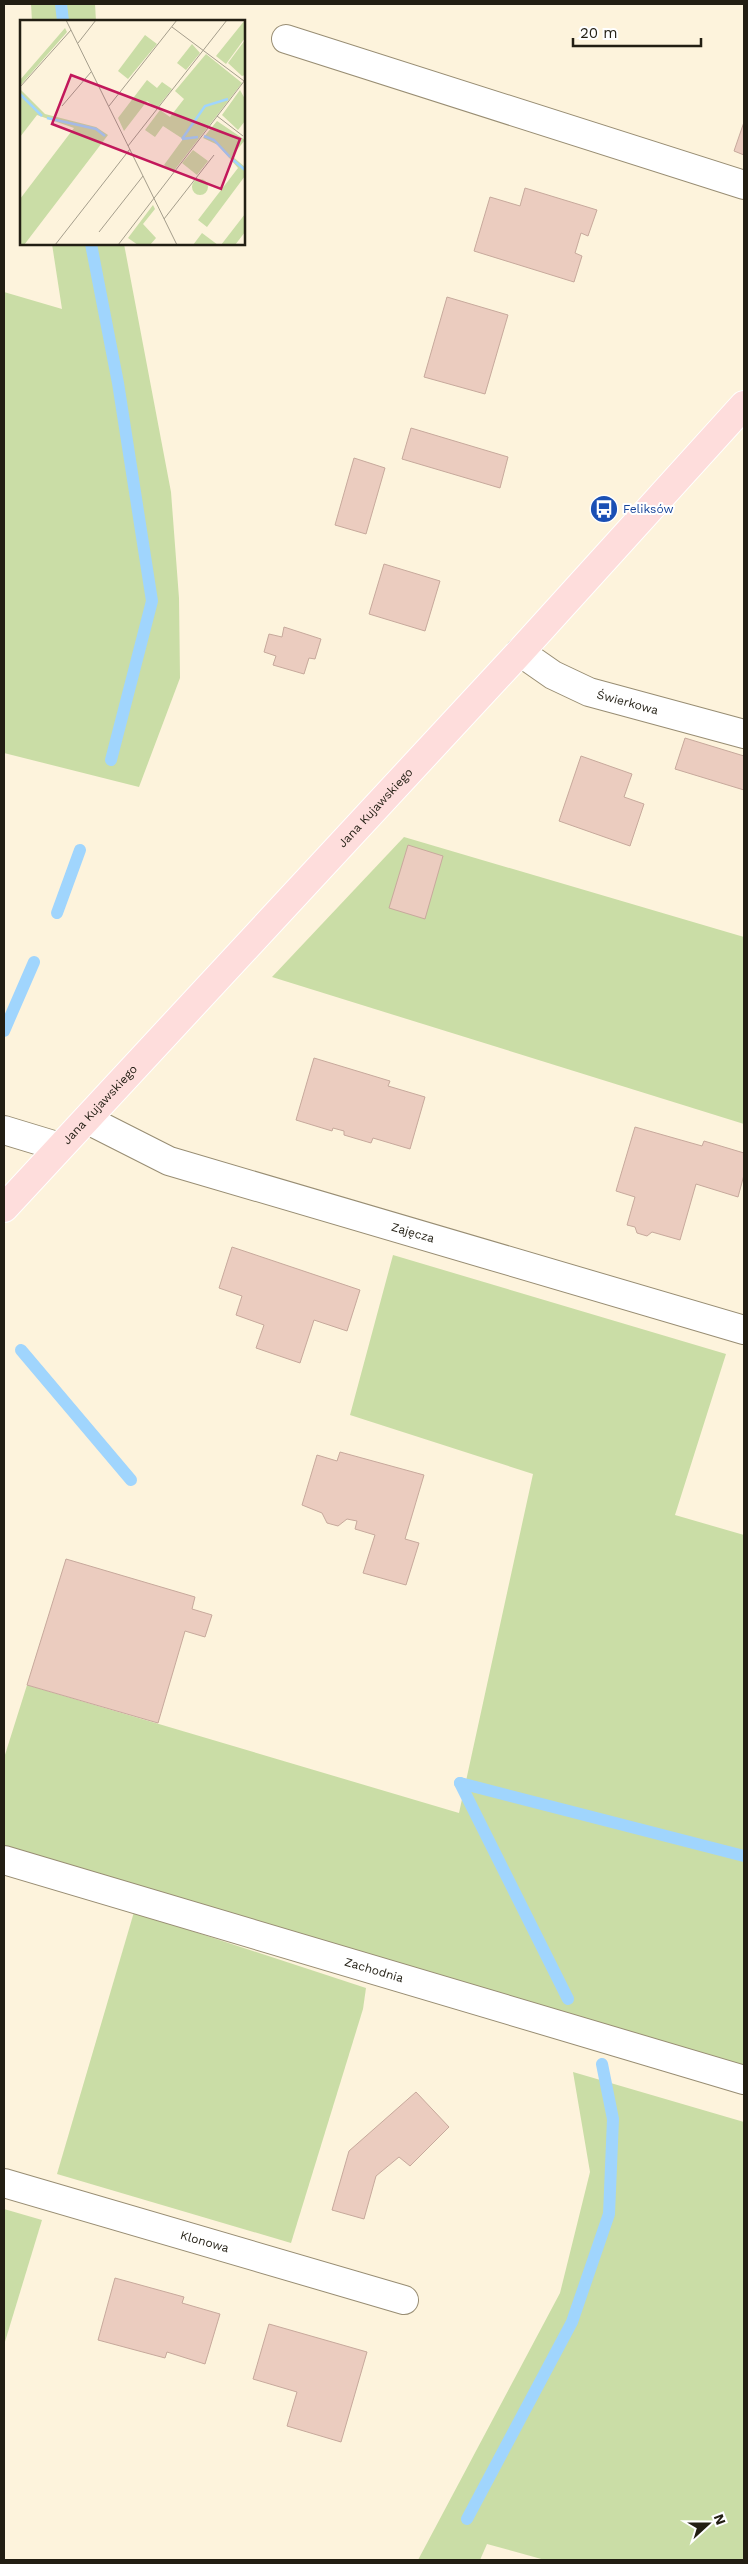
<svg xmlns="http://www.w3.org/2000/svg" width="748" height="2564" font-family="'Work Sans',sans-serif">
  <rect width="100%" height="100%" fill="#fdf3dc"/>
  <g fill="#cadda6">
    <polygon points="31,4 95,4 96,21 32,21"/>
    <polygon points="52,244 124,244 171,492 179,598 180,678 139,787 4,753 4,292 62,309"/>
    <polygon points="404,837 744,937 744,1124 272,977"/>
    <polygon points="393,1255 726,1354 675,1515 744,1535 744,2068 4,1852 4,1758 27,1685 459,1813 533,1474 350,1415"/>
    <polygon points="134,1912 366,1988 363,2009 291,2243 57,2174"/>
    <polygon points="573,2072 744,2122 744,2560 545,2560 487,2544 480,2560 418,2560 560,2293 590,2172"/>
    <polygon points="4,2209 42,2220 4,2345"/>
  </g>
  <g fill="none" stroke-linecap="round" stroke-linejoin="round">
    <g stroke="#a0d5fd" stroke-width="12">
      <polyline points="61,4 63,21"/>
      <polyline points="91,244 118,383 152,601 111,760"/>
      <polyline points="57,913 80,850"/>
      <polyline points="4,1031 34,962"/>
      <polyline points="21,1350 131,1480"/>
      <polyline points="460,1783 744,1856"/>
      <polyline points="460,1783 568,1999"/>
      <polyline points="467,2519 572,2322 609,2214 613,2119 602,2064"/>
    </g>
  </g>
  <g fill="#ebccbf" stroke="#c7a99c">
    <polygon points="744,122 744,155 734,151"/>
    <polygon points="525,188 597,210 588,236 581,233 575,253 582,256 574,282 474,251 490,197 520,206"/>
    <polygon points="447,297 508,315 485,394 424,377"/>
    <polygon points="411,428 508,457 500,488 402,459"/>
    <polygon points="354,458 385,468 366,534 335,525"/>
    <polygon points="384,564 440,581 425,631 369,614"/>
    <polygon points="284,627 321,639 315,659 309,658 304,674 273,665 276,656 264,652 269,634 282,637"/>
    <polygon points="685,738 744,756 744,790 675,769"/>
    <polygon points="581,756 632,774 624,797 644,804 630,846 559,821"/>
    <polygon points="408,845 443,856 425,919 389,908"/>
    <polygon points="314,1058 390,1081 388,1086 425,1097 410,1149 373,1138 371,1143 344,1135 344,1131 333,1128 332,1131 296,1120"/>
    <polygon points="635,1127 702,1146 704,1141 744,1153 744,1175 738,1197 696,1184 680,1240 652,1232 647,1236 637,1233 635,1227 627,1225 635,1197 616,1191"/>
    <polygon points="232,1247 360,1290 347,1331 314,1320 300,1363 256,1348 264,1325 236,1315 242,1296 219,1288"/>
    <polygon points="340,1452 424,1475 405,1539 419,1543 406,1585 363,1573 375,1535 355,1529 357,1521 347,1519 338,1526 327,1523 322,1513 302,1505 317,1455 337,1461"/>
    <polygon points="66,1559 195,1597 192,1609 212,1615 205,1637 185,1631 158,1723 27,1685"/>
    <polygon points="416,2092 449,2127 410,2166 399,2157 376,2176 364,2219 332,2210 349,2151"/>
    <polygon points="115,2278 184,2297 182,2303 220,2314 205,2364 167,2352 165,2358 98,2340"/>
    <polygon points="269,2324 367,2352 341,2442 287,2426 297,2392 253,2379"/>
  </g>
  <g fill="none" stroke-linecap="round" stroke-linejoin="round">
    <defs>
      <g id="minor">
        <polyline points="286,39 744,185"/>
        <path id="s1" d="M520 652 553 675 589 692 744 734"/>
        <path id="s2" d="M88 1120 169 1161 744 1330"/>
        <polyline points="4,1130 60,1147"/>
        <path id="s3" d="M4 1860 744 2080"/>
        <path id="s4" d="M4 2183 404 2300"/>
      </g>
      <g id="major">
        <path id="s5" d="M4 1208 520 652 744 405"/>
      </g>
    </defs>
    <use href="#minor" stroke="#988d73" stroke-width="30"/>
    <use href="#major" stroke="#fff" stroke-width="30"/>
    <use href="#minor" stroke="#fff" stroke-width="28"/>
    <use href="#major" stroke="#fedddc" stroke-width="28"/>
  </g>
  <defs>
    <symbol id="bus-disc" viewBox="-11 -11 22 22"><circle r="9.5" fill="#1a4fb4" stroke="#fff"/><path d="M-5-6H5V4H4V6H2V4H-2V6H-4V4H-5ZM-3.5-4V0h7V-4ZM-3.5 1.2v1.5H-2V1.2ZM2 1.2v1.5H3.5V1.2Z" fill="#fff"/></symbol>
  </defs>
  <g fill-rule="evenodd">
    <use href="#bus-disc" x="588" y="493" width="32" height="32"/>
  </g>
  <g text-anchor="middle" stroke-width="4" stroke-linejoin="round" paint-order="stroke">
    <g font-size="12" fill="#164399" stroke="#fff" text-anchor="start">
      <text x="623" y="513">Feliksów</text>
    </g>
    <g font-size="12" fill="#221e13" stroke="#fff">
      <text dy="4" stroke="none"><textPath href="#s1" startOffset="120">Świerkowa</textPath></text>
      <text dy="4" stroke="none"><textPath href="#s5" startOffset="546">Jana Kujawskiego</textPath></text>
      <text dy="4" stroke="none"><textPath href="#s5" startOffset="141">Jana Kujawskiego</textPath></text>
      <text dy="4" stroke="none"><textPath href="#s2" startOffset="345">Zajęcza</textPath></text>
      <text dy="4" stroke="none"><textPath href="#s3" startOffset="386">Zachodnia</textPath></text>
      <text dy="4" stroke="none"><textPath href="#s4" startOffset="209">Klonowa</textPath></text>
    </g>
  </g>
  <g transform="translate(20 20)">
    <rect width="225" height="225" fill="#fdf3dc"/>
    <path d="M225 0V18L206 44 196 36ZM45 8 47 12 0 66V60ZM125 15 137 24 108 59 98 51ZM225 20V55L222 56 208 43ZM172 24 180 33 166 50 157 43ZM186 34 222 63 153 152 144 145 163 119 143 106 135 117 125 110 140 90 150 97 164 79 155 71ZM127 60 137 68 142 62 152 69 137 88 127 81 104 111 98 98ZM0 69 25 94 76 107 88 115 4 225H0V179L54 108 17 95 0 117ZM220 70 225 79V101L218 110 202 95ZM197 101 225 120 212 136 225 147V156L187 207 178 200 218 148 198 125 183 118ZM173 130 188 141 177 155 162 143ZM172 167a8 8 0 1 1 16 0a8 8 0 1 1-16 0ZM133 185 135 189 123 204 136 218 130 225H118L108 218ZM225 194V212L215 225H201ZM182 213 198 225H173Z" fill="#cadda6"/>
    <path fill="none" stroke="#a0d5fd" stroke-width="2.5" d="M0 74 22 96M27 98 76 109 85 116M184 116 194 120 210 137M162 119 185 86 208 79M162 119 178 117M212 139 225 150"/>
    <path fill="none" stroke="#a59e8c" stroke-width="1" d="M46 0 157 225M152 7 224 61M58 23 76 0M0 67 51 10M42 86 71 52M89 86 157 0M197 96 223 116M108 126 207 0M144 199 194 135M79 212 123 156M35 225 110 129M98 225 225 60"/>
    <path fill="#c2185b" fill-opacity="0.15" stroke="#c2185b" stroke-width="2.5" d="M51 55 220 119 201 169 32 104Z"/>
    <rect width="225" height="225" fill="none" stroke="#221e13" stroke-width="2.5"/>
  </g>
  <rect width="748" height="2564" fill="none" stroke="#221e13" stroke-width="10"/>
  <g transform="translate(708 2524) rotate(69)" stroke="#ffffff" stroke-width="4" paint-order="stroke">
  <path d="M0-4L9 19L0 12L-9 19Z" fill="#221e13"/>
  <text y="-8" font-size="14" font-weight="bold" text-anchor="middle" fill="#221e13">N</text>
  </g>
  <path d="M573 38v8h128v-8" fill="none" stroke="#221e13" stroke-width="2.5"/>
  <text x="580" y="38" font-size="15" fill="#221e13" stroke="#ffffff" stroke-width="4" paint-order="stroke">20 m</text>
</svg>
